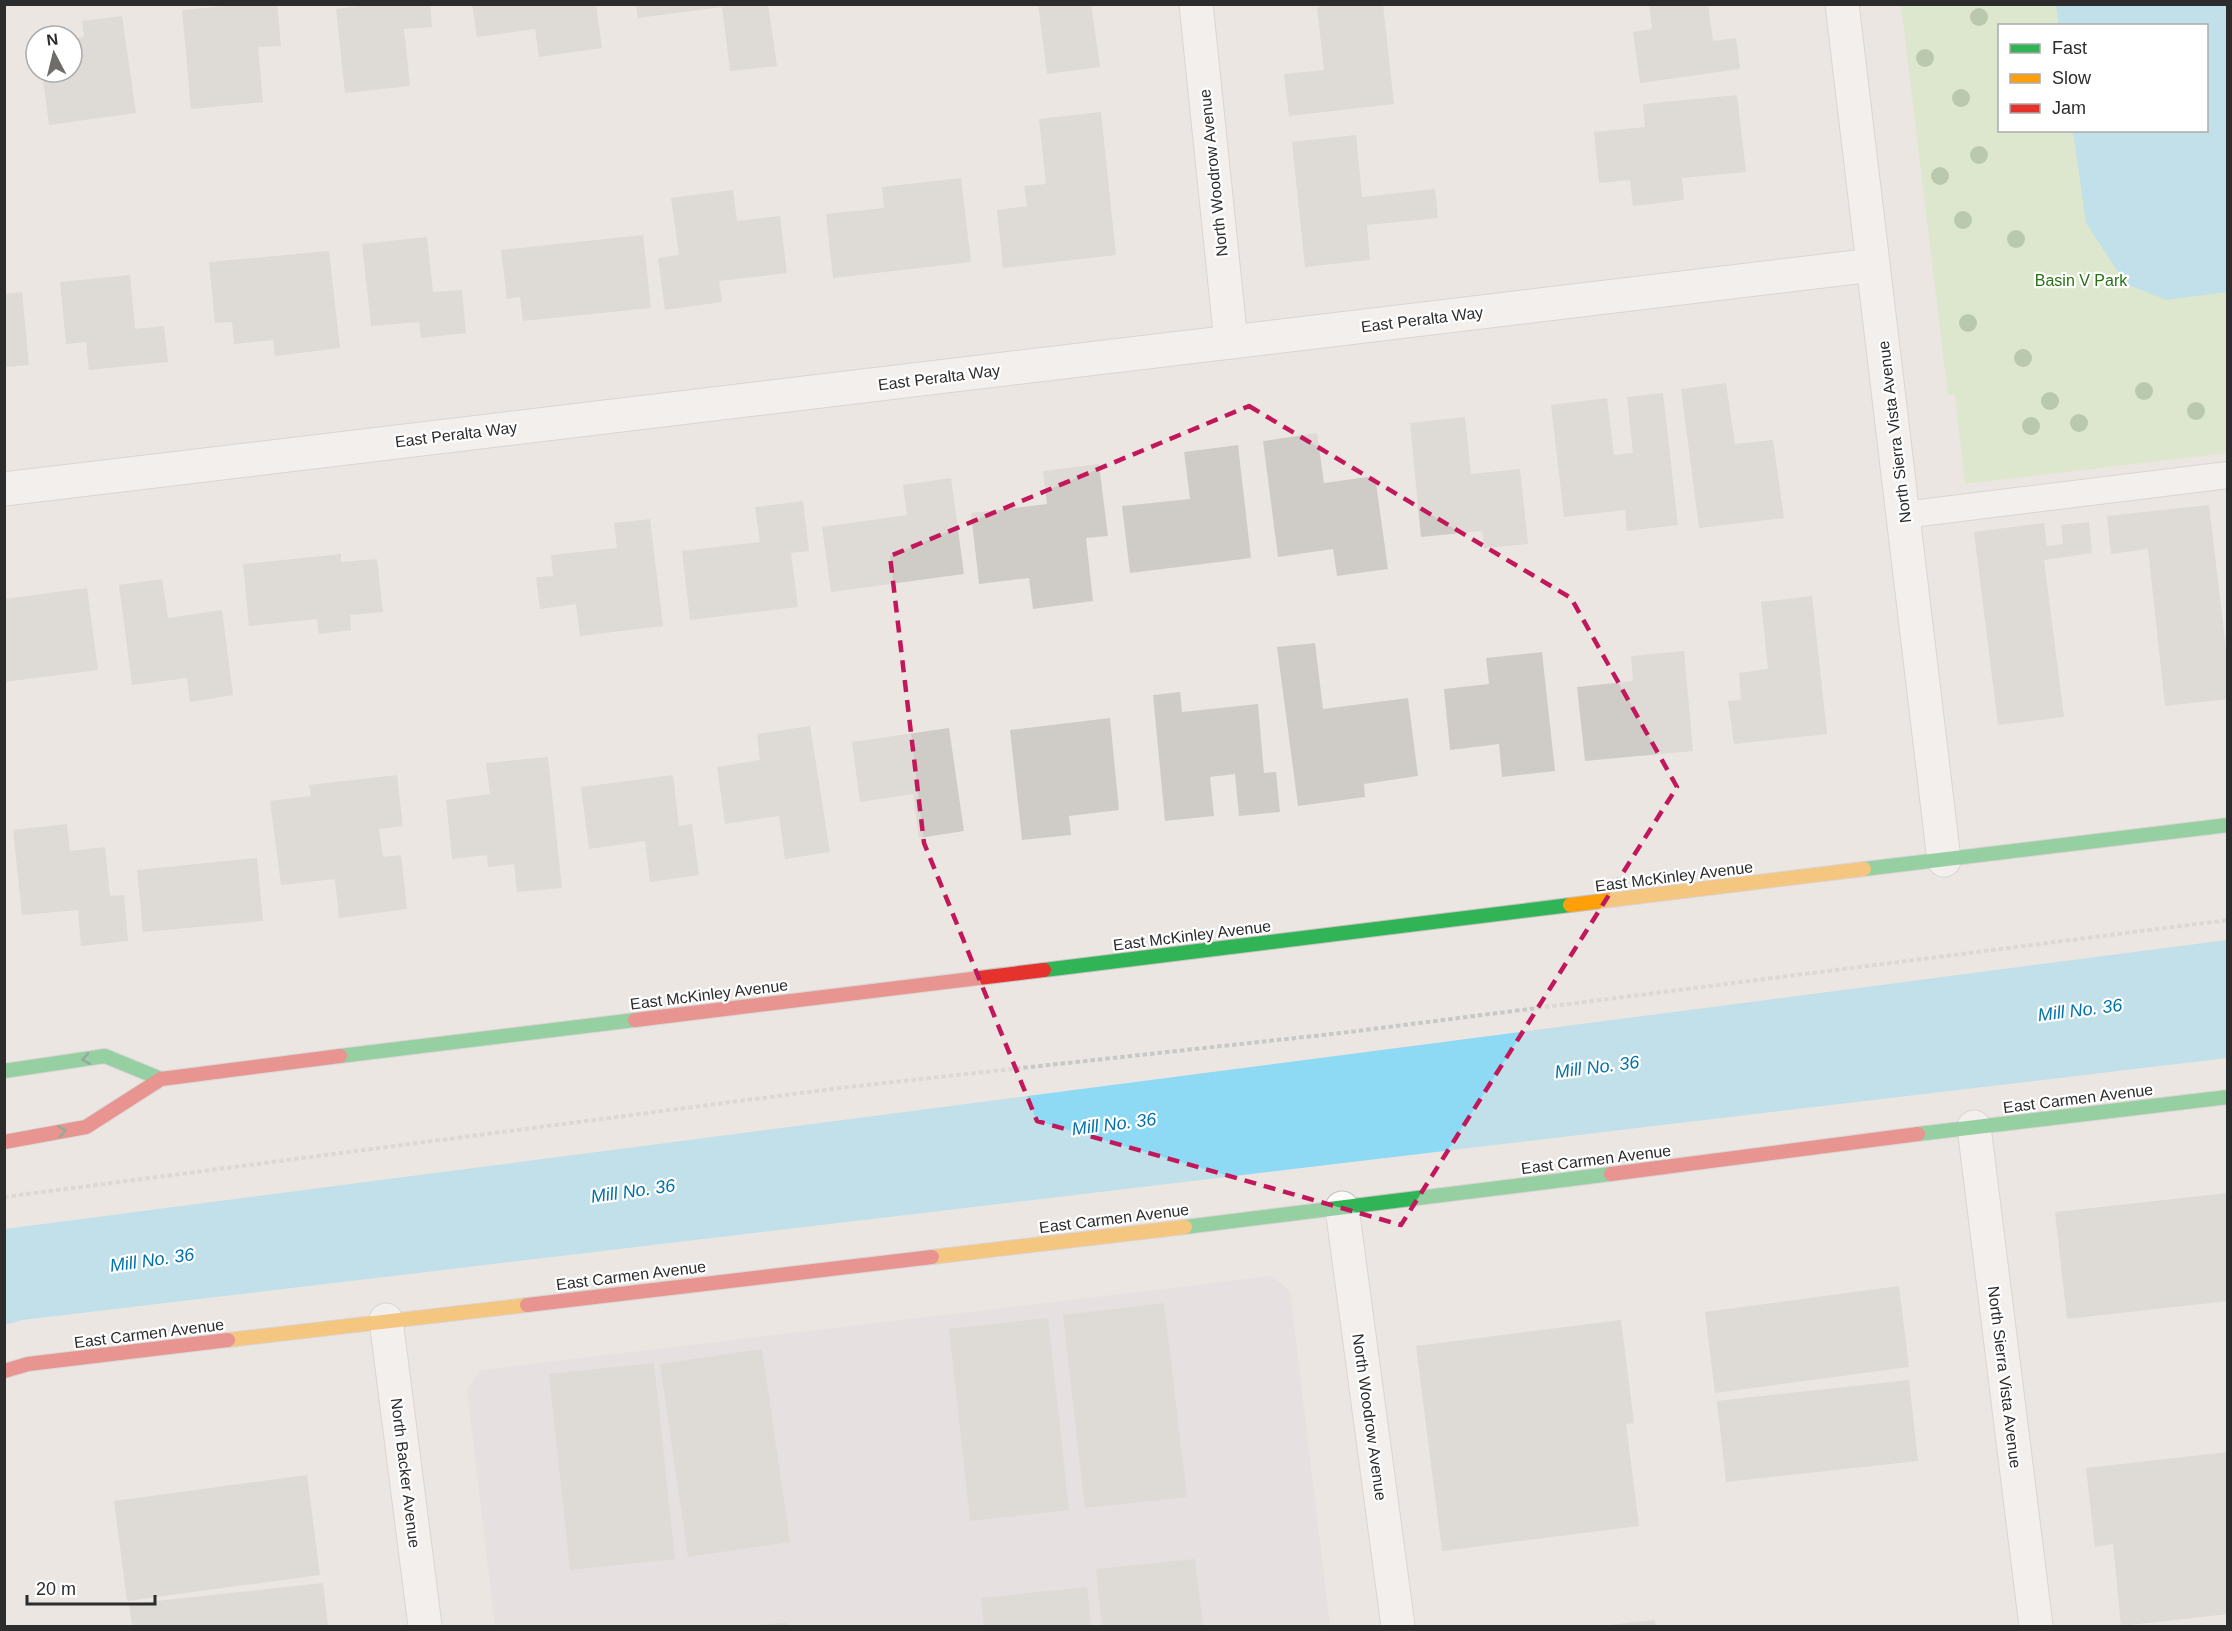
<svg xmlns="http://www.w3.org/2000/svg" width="2232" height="1631" font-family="Arial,sans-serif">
  <rect width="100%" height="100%" fill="#ebe6e1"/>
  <polygon fill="#dfdbdd" points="1272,1276 1290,1291 1330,1626 495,1626 467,1389 481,1370"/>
  <path fill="#cce9b7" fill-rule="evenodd" d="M1901 5H2227V453L1965 484 1955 395H1948ZM2000 26H2206V130H2000Z"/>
  <g fill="#8ed9f3">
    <polygon points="2056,5 2227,5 2227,292 2166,300 2126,284 2086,223 2073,131 2206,130 2206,26 2059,25"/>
    <polygon points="2227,940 2227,1058 22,1320 5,1325 5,1229"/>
  </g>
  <g fill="#cfccc8">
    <polygon points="247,4 277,4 281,46 258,47 263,102 191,109 182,10"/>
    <polygon points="374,4 430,4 432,27 404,29 410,86 345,93 336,9"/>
    <polygon points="472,4 596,4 602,48 539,57 535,29 477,37"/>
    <polygon points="768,4 777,66 730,71 722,7 638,18 636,5"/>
    <polygon points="1038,4 1091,4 1100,67 1047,74"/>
    <polygon points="1335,4 1383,4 1394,104 1289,116 1284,74 1324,70 1317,7"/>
    <polygon points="1649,4 1708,4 1713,41 1736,38 1740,69 1640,83 1633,32 1652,29"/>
    <polygon points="122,16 136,113 49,125 42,72 72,72 72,39 84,37 82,21"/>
    <polygon points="1737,95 1746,172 1682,178 1684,200 1633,206 1630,180 1599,183 1594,132 1645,127 1643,104"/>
    <polygon points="1101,112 1116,255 1003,268 997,210 1027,206 1024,186 1046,184 1039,119"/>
    <polygon points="1356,135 1362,197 1435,189 1438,218 1367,225 1370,260 1305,267 1292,142"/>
    <polygon points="961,178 971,262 833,278 826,214 884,208 882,187"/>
    <polygon points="733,190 737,221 780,216 787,273 719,281 722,302 665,310 658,258 679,255 671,198"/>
    <polygon points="643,235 651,308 523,321 520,297 507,299 501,250"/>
    <polygon points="427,237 433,292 462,290 466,333 421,338 419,322 371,326 362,244"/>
    <polygon points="329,251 340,348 275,356 273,340 234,344 232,322 215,323 209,262"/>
    <polygon points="130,275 135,329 164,326 168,362 89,370 86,342 66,344 60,282"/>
    <polygon points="22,292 29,365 4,367 4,294"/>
    <polygon points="1726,383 1735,444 1773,440 1784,518 1699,528 1681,389"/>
    <polygon points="1663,393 1678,525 1627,531 1625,510 1564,517 1551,405 1607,398 1614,455 1633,453 1627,397"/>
    <polygon points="1465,417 1471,474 1520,469 1528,544 1484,548 1482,531 1421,537 1410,423"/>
    <polygon points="1317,433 1324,483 1375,476 1388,569 1337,576 1333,549 1278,557 1263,441"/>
    <polygon points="1238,445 1251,558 1130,573 1122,506 1190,499 1184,452"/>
    <polygon points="1099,464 1108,536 1086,538 1093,601 1033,609 1029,578 979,584 971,513 1047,504 1043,471"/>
    <polygon points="951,478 964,574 831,592 822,527 907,515 903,485"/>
    <polygon points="803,501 809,551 791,553 798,607 690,620 682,551 760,542 755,507"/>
    <polygon points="2209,505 2228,666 2228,699 2165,706 2148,549 2111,554 2107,516"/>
    <polygon points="650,519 663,626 580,636 576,604 540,609 536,577 553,576 551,555 617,548 614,523"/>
    <polygon points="2089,522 2092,553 2044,560 2064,717 1998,725 1974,532 2044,523 2047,546 2063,544 2061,525"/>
    <polygon points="341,554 341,562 377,559 383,612 350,615 351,630 319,634 317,619 249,626 243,564"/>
    <polygon points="162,579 168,618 222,610 233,695 190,702 187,678 132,685 119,585"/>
    <polygon points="87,588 98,670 4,682 4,599"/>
    <polygon points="1812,596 1827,734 1734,744 1728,701 1741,700 1739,673 1768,669 1761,602"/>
    <polygon points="1315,643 1323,709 1408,698 1418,776 1364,784 1365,797 1298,806 1277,647"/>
    <polygon points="1684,651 1693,751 1585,761 1577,687 1633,681 1631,656"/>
    <polygon points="1542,652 1555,771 1502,777 1499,744 1450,750 1444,689 1489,684 1486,658"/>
    <polygon points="1180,692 1182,712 1258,704 1264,773 1276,772 1280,812 1239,816 1235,774 1210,777 1214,816 1165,821 1153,695"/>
    <polygon points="1110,718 1119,810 1069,816 1071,835 1022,840 1010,730"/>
    <polygon points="810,726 830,852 785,859 779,816 725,824 717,767 760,760 757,734"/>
    <polygon points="949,728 964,831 919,838 913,794 860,802 852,742"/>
    <polygon points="548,757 562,888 517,892 514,864 488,867 487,855 452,859 446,800 490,794 486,763"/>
    <polygon points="397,775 403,826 379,829 383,857 401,855 407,909 339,918 335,879 281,885 270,801 311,796 309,785"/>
    <polygon points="673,775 679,826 692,824 699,875 650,882 645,841 589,849 581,787"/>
    <polygon points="67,824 70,851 105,847 110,896 124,895 128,941 81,946 78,910 22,915 13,830"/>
    <polygon points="257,858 263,921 143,932 137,870"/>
    <polygon points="2228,1193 2228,1301 2067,1319 2055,1212"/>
    <polygon points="1899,1286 1909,1367 1715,1393 1705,1312"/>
    <polygon points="1164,1303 1187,1497 1085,1508 1063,1315"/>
    <polygon points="1048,1318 1069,1510 970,1521 949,1329"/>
    <polygon points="1621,1320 1634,1423 1626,1424 1639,1526 1442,1551 1416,1346"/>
    <polygon points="762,1349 790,1542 688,1557 660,1364"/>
    <polygon points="654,1363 675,1559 570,1570 549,1374"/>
    <polygon points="1909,1380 1918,1461 1726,1482 1717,1401"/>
    <polygon points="2228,1452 2228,1614 2121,1626 2113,1544 2095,1547 2086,1468"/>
    <polygon points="307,1475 320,1575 127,1601 114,1501"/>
    <polygon points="1195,1559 1203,1626 1102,1626 1096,1569"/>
    <polygon points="323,1583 328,1626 132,1626 129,1604"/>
    <polygon points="1087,1587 1091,1626 984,1626 981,1598"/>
    <polygon points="1655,1620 1656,1626 1608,1626 1608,1625"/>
    <polygon points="787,1622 788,1626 760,1626 760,1625"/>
  </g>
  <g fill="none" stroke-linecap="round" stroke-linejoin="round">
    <defs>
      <polyline id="lane" points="1904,515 2228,475"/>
      <g id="street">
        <polyline points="1196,4 1231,342"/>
        <polyline points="1842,4 1944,860"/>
        <polyline points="4,489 1873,265"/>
        <polyline points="1974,1127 2036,1626"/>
        <polyline points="1342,1208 1398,1626"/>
        <polyline points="386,1320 425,1626"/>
      </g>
      <g id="fast">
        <polyline points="1864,869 2228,825"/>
        <polyline points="1044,970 1570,905"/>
        <polyline points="340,1056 635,1020"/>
        <polyline points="4,1071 105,1056 161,1079"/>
        <polyline points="1918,1134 2228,1097"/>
        <polyline points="1185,1227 1611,1174"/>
      </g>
      <g id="slow">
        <polyline points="1570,905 1864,869"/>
        <polyline points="932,1257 1185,1227"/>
        <polyline points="228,1340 527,1305"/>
      </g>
      <g id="jam">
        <polyline points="635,1020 1044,970"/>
        <polyline points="4,1142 86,1127 161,1079 340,1056"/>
        <polyline points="1611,1174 1918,1134"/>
        <polyline points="527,1305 932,1257"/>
        <polyline points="4,1371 28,1364 228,1340"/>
      </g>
    </defs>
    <use href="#lane" stroke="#c4c2c3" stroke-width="28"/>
    <use href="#street" stroke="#c4c2c3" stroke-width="35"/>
    <use href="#fast" stroke="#c4c2c3" stroke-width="16"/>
    <use href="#slow" stroke="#c4c2c3" stroke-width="16"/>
    <use href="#jam" stroke="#c4c2c3" stroke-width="16"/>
    <polyline stroke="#c8c8c7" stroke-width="4" stroke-dasharray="4.5 3" stroke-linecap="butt" points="4,1197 839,1088 1341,1033 2228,920"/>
    <use href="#lane" stroke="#fcfbfa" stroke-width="26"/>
    <use href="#street" stroke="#fcfbfa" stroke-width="33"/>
    <use href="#fast" stroke="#30b455" stroke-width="14"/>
    <use href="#slow" stroke="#ff9f0a" stroke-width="14"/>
    <use href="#jam" stroke="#e5322d" stroke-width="14"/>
  </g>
  <g fill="#7fa670">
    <circle cx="1979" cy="17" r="9"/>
    <circle cx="1925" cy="58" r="9"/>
    <circle cx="1961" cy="98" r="9"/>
    <circle cx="1979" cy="155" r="9"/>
    <circle cx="1940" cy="176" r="9"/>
    <circle cx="1963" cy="220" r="9"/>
    <circle cx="2016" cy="239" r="9"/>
    <circle cx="1968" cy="323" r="9"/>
    <circle cx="2023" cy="358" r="9"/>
    <circle cx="2144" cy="391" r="9"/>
    <circle cx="2050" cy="401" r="9"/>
    <circle cx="2196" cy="411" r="9"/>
    <circle cx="2079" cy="423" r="9"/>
    <circle cx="2031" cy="426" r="9"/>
  </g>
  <defs><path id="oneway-chevron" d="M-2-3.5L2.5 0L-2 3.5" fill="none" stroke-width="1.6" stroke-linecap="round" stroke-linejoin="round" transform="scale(1.5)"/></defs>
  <g stroke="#2e623c">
    <use href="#oneway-chevron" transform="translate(86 1059) rotate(171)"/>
    <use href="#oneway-chevron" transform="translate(62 1131) rotate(-10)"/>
  </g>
  <path d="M0 0H2232V1631H0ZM1249 406 1571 598 1677 787 1401 1225 1037 1121 924 843 890 556Z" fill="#ebe6e1" fill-opacity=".55" fill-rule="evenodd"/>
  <path fill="none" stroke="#c2185b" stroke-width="4.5" stroke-dasharray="12 8" stroke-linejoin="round" d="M1249 406 1571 598 1677 787 1401 1225 1037 1121 924 843 890 556Z"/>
  <g text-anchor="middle" stroke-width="4.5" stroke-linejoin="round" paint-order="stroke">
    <g font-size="16" fill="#2c2c2c" stroke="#fff">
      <text transform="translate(1213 173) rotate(-96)" y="6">North Woodrow Avenue</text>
      <text transform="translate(1422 319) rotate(-7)" y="6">East Peralta Way</text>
      <text transform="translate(939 377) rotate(-7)" y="6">East Peralta Way</text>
      <text transform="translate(1894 432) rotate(-97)" y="6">North Sierra Vista Avenue</text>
      <text transform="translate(456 434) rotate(-7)" y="6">East Peralta Way</text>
      <text transform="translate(1674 876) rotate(-7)" y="6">East McKinley Avenue</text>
      <text transform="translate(1192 935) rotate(-7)" y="6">East McKinley Avenue</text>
      <text transform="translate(709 994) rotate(-7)" y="6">East McKinley Avenue</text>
      <text transform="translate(2078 1098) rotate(-7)" y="6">East Carmen Avenue</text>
      <text transform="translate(1596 1159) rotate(-7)" y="6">East Carmen Avenue</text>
      <text transform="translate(1114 1218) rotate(-7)" y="6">East Carmen Avenue</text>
      <text transform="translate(631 1275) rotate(-7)" y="6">East Carmen Avenue</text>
      <text transform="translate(149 1333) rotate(-7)" y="6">East Carmen Avenue</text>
      <text transform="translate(2005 1377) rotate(83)" y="6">North Sierra Vista Avenue</text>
      <text transform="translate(1370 1417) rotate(82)" y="6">North Woodrow Avenue</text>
      <text transform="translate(406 1473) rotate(83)" y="6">North Backer Avenue</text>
    </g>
    <g font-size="16" fill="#277213" stroke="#fff">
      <text x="2081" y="286">Basin V Park</text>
    </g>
    <g font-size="18" font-style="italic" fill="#0072ac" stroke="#fff">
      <text transform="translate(2080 1010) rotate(-7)" y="6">Mill No. 36</text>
      <text transform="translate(1597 1067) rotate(-7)" y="6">Mill No. 36</text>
      <text transform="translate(1114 1124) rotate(-7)" y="6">Mill No. 36</text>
      <text transform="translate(633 1191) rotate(-8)" y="6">Mill No. 36</text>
      <text transform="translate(152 1260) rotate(-8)" y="6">Mill No. 36</text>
    </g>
  </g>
  <rect width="2232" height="1631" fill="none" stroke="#2c2c2c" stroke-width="12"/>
  <rect x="1998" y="24" width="210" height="108" fill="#ffffff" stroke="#ababab" stroke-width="1.5"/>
  <rect x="2010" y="44" width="30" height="9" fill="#30b455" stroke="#ababab" stroke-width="1.5"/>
  <text x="2052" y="54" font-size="18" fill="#2c2c2c">Fast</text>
  <rect x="2010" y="74" width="30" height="9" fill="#ff9f0a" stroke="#ababab" stroke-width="1.5"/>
  <text x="2052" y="84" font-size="18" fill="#2c2c2c">Slow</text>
  <rect x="2010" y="104" width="30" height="9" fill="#e5322d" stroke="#ababab" stroke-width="1.5"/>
  <text x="2052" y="114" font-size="18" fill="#2c2c2c">Jam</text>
  <g transform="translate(54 54) rotate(353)"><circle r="28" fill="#ffffff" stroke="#ababab" stroke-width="1.5"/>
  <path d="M0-4.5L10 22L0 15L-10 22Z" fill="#6f6d6b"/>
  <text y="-9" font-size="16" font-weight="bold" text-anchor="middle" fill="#2c2c2c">N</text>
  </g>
  <path d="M27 1595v9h128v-9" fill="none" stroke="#2c2c2c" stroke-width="3"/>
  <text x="36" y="1595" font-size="18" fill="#2c2c2c" stroke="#ffffff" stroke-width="4.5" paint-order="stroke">20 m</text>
</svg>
